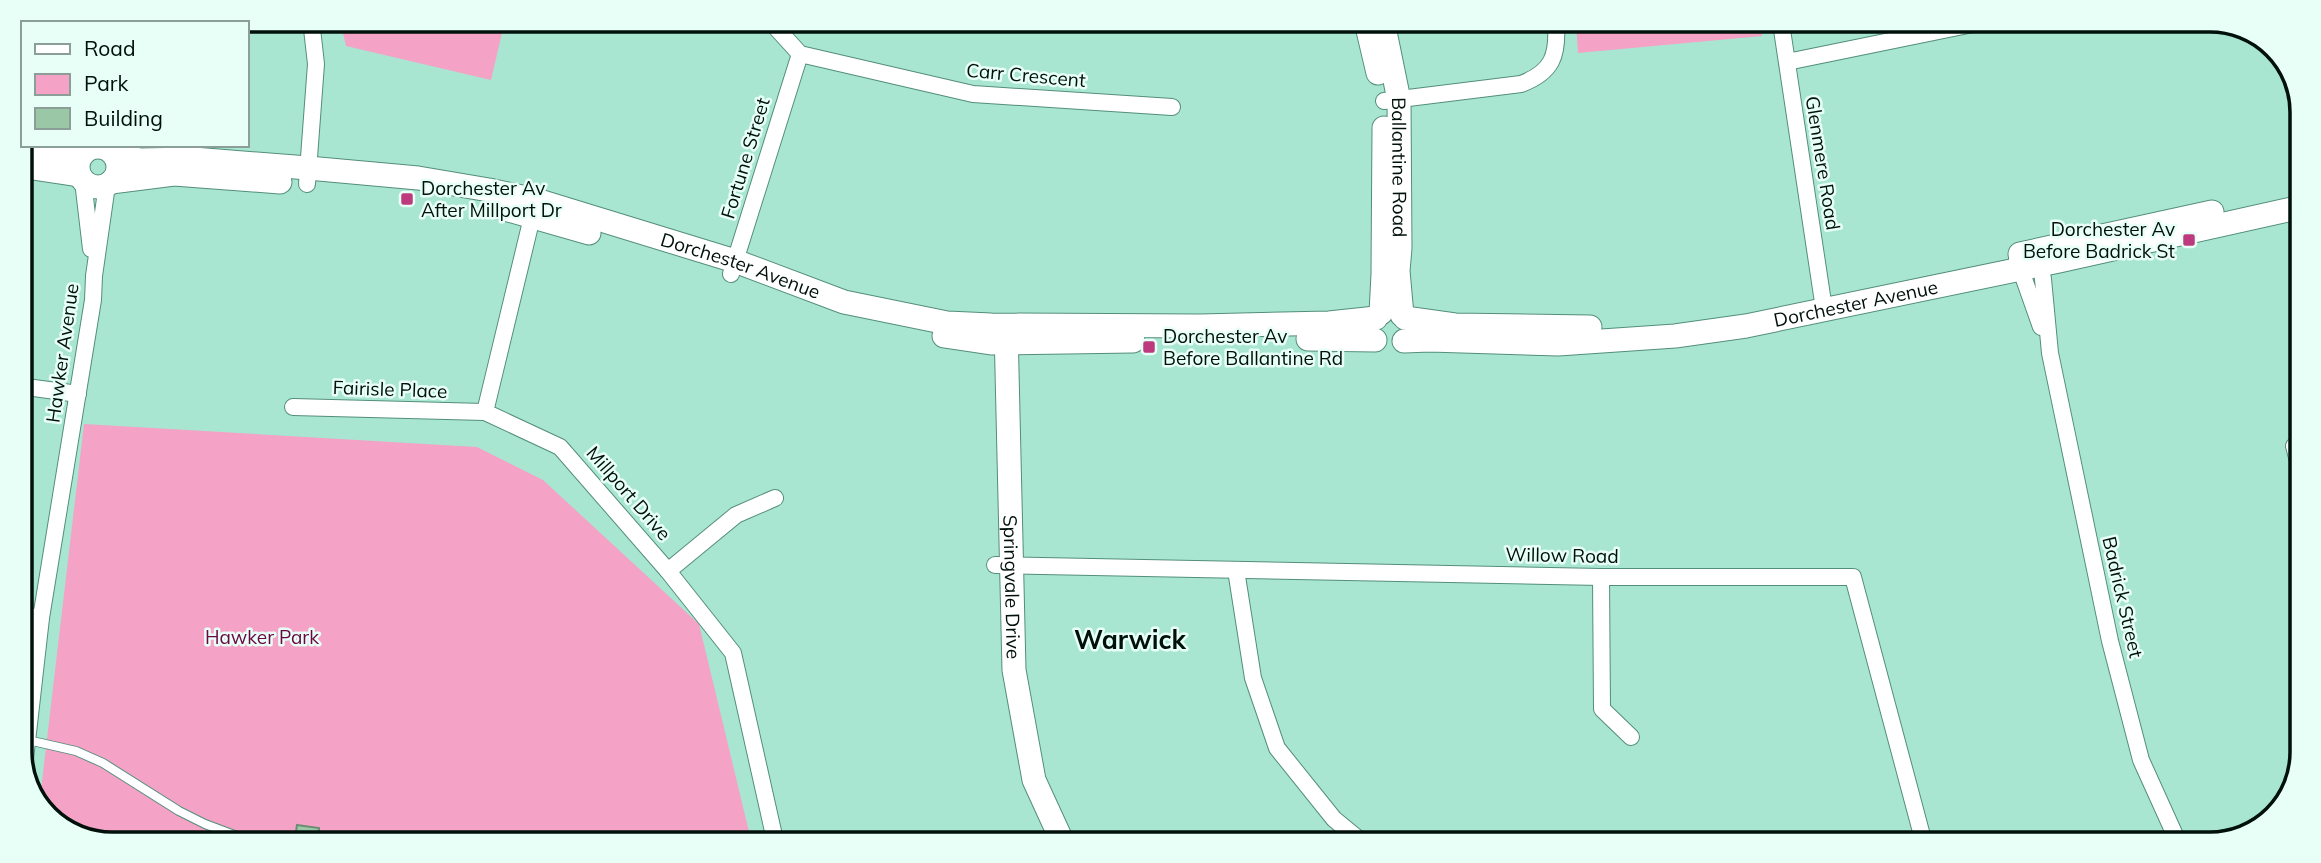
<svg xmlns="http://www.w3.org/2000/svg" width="2321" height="863" font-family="Mulish,sans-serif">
  <rect width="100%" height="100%" fill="#a9e6d2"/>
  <g fill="#f4a2c5">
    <polygon points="340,20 505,20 491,80 346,46"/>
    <polygon points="1576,23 1761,23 1762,36 1578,53"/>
    <polygon points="84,424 477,447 543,480 699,624 751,840 81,839 39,808 41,790"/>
  </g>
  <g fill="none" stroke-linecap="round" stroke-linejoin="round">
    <defs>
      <polyline id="lane" points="28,740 76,751 103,763 179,811 205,824 245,839"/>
      <g id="street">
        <polyline points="770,21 800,54 973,94 1172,107"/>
        <polyline points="1781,23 1824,309"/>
        <polyline points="1787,62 1973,24"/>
        <path d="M1384 101 1521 84C1553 72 1558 55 1556 23"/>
        <polyline points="83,181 91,249"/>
        <polyline points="307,184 316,64 311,20"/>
        <polyline points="534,209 485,412 560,447 668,571 733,653 775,840"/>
        <polyline points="2039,256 2043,279 2050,353 2110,641 2141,760 2179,844"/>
        <polyline points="2017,259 2041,327"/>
        <polyline points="731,274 800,54"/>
        <polyline points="19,386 78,394"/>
        <polyline points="293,407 485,412"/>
        <polyline points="2299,465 2294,446 2299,445"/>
        <polyline points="995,565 1601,577 1853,577 1924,843"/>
        <polyline points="1236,570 1253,678 1277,748 1334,819 1362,842"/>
        <polyline points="668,571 736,515 775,498"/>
        <polyline points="1601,577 1602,709 1631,737"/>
        <polyline points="19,614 41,618"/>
        <polyline points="24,768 41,618 93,300 94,276 107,185"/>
      </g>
      <g id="secondary">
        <polyline points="1366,22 1378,73"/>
        <path id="s1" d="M1383 22 1399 100 1400 248 1398 271 1402 315"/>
        <circle cx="98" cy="167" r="20"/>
        <path id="s2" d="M111 151 139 160 193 159 308 168 418 178 489 190 536 200 735 261 844 302 947 323 991 325 1200 326 1329 323 1376 318"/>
        <polyline points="19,152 53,154 86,150"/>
        <polyline points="19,166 79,175"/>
        <polyline points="111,182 174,174 280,182"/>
        <polyline points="498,207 589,233"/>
        <polyline points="2020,254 2212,212"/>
        <polyline points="1381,313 1383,274 1384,128"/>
        <polyline points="1405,318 1455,325 1590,327"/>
        <path id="s3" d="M1006 328 1014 670 1034 780 1062 841"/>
        <polyline points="944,336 991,343 1133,341"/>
        <polyline points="1308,339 1375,340"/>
        <path id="s4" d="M1404 341 1430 340 1558 344 1675 336 1746 326 2059 261 2301 207"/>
      </g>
    </defs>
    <use href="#lane" stroke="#538e7c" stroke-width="10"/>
    <use href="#street" stroke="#538e7c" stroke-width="18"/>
    <use href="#secondary" stroke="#538e7c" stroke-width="25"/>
    <use href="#lane" stroke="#fff" stroke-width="8"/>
    <use href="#street" stroke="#fff" stroke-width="16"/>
    <use href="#secondary" stroke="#fff" stroke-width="23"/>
  </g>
  <polygon fill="#6c8c74" points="319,828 322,836 321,839 318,839"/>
  <polygon fill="#9ac8a6" stroke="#6c8c74" stroke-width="2" points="297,825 319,828 318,839 295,839"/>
  <g fill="#be3a7e" stroke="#e7fff6" stroke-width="2.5">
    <rect x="400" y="192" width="14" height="14" rx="3.5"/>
    <rect x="2182" y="233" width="14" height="14" rx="3.5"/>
    <rect x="1142" y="340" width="14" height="14" rx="3.5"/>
  </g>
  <g text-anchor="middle" stroke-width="5" stroke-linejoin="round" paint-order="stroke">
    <g font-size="19" fill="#00100a" stroke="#e7fff6">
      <text transform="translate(1026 75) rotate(5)" y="7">Carr Crescent</text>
      <text transform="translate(745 158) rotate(-73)" y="7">Fortune Street</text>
      <text transform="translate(1823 163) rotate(81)" y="7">Glenmere Road</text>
      <text dy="7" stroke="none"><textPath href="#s1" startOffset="147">Ballantine Road</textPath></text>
      <text dy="7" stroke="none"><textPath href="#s2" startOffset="644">Dorchester Avenue</textPath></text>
      <text dy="7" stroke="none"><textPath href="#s4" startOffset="455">Dorchester Avenue</textPath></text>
      <text transform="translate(62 353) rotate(-82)" y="7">Hawker Avenue</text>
      <text transform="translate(390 389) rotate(2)" y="7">Fairisle Place</text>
      <text transform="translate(629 493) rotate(49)" y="7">Millport Drive</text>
      <text transform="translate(1562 555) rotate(1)" y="7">Willow Road</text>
      <text dy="7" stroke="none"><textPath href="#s3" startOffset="259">Springvale Drive</textPath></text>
      <text transform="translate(2123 597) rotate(77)" y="7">Badrick Street</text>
    </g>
    <g font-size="19" fill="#00100a" stroke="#e7fff6" text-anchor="start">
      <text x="421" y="195">Dorchester Av<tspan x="421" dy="22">After Millport Dr</tspan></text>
      <text x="2175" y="236" text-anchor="end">Dorchester Av<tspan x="2175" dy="22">Before Badrick St</tspan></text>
      <text x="1163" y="343">Dorchester Av<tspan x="1163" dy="22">Before Ballantine Rd</tspan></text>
    </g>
    <g font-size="19" fill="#6d0543" stroke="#e7fff6">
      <text x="262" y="644">Hawker Park</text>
    </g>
    <g font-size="26" font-weight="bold" fill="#00100a" stroke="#e7fff6">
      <text x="1130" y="649">Warwick</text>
    </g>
  </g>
  <path d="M0 0H2321V863H0ZM112 32H2210A80 80 0 0 1 2290 112V752A80 80 0 0 1 2210 832H112A80 80 0 0 1 32 752V112A80 80 0 0 1 112 32Z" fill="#e7fff6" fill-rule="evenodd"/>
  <path fill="none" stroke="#00100a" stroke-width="3.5" d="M112 32H2210A80 80 0 0 1 2290 112V752A80 80 0 0 1 2210 832H112A80 80 0 0 1 32 752V112A80 80 0 0 1 112 32Z"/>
  <rect x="21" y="21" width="228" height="126" fill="#e7fff6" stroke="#8b9f98" stroke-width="2"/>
  <rect x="35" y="44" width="35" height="10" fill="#ffffff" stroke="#8b9f98" stroke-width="2"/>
  <text x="84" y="56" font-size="21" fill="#00100a">Road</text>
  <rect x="35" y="74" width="35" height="21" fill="#f4a2c5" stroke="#8b9f98" stroke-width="2"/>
  <text x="84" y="91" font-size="21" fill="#00100a">Park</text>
  <rect x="35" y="108" width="35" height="21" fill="#9ac8a6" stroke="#8b9f98" stroke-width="2"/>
  <text x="84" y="126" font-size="21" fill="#00100a">Building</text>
</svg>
